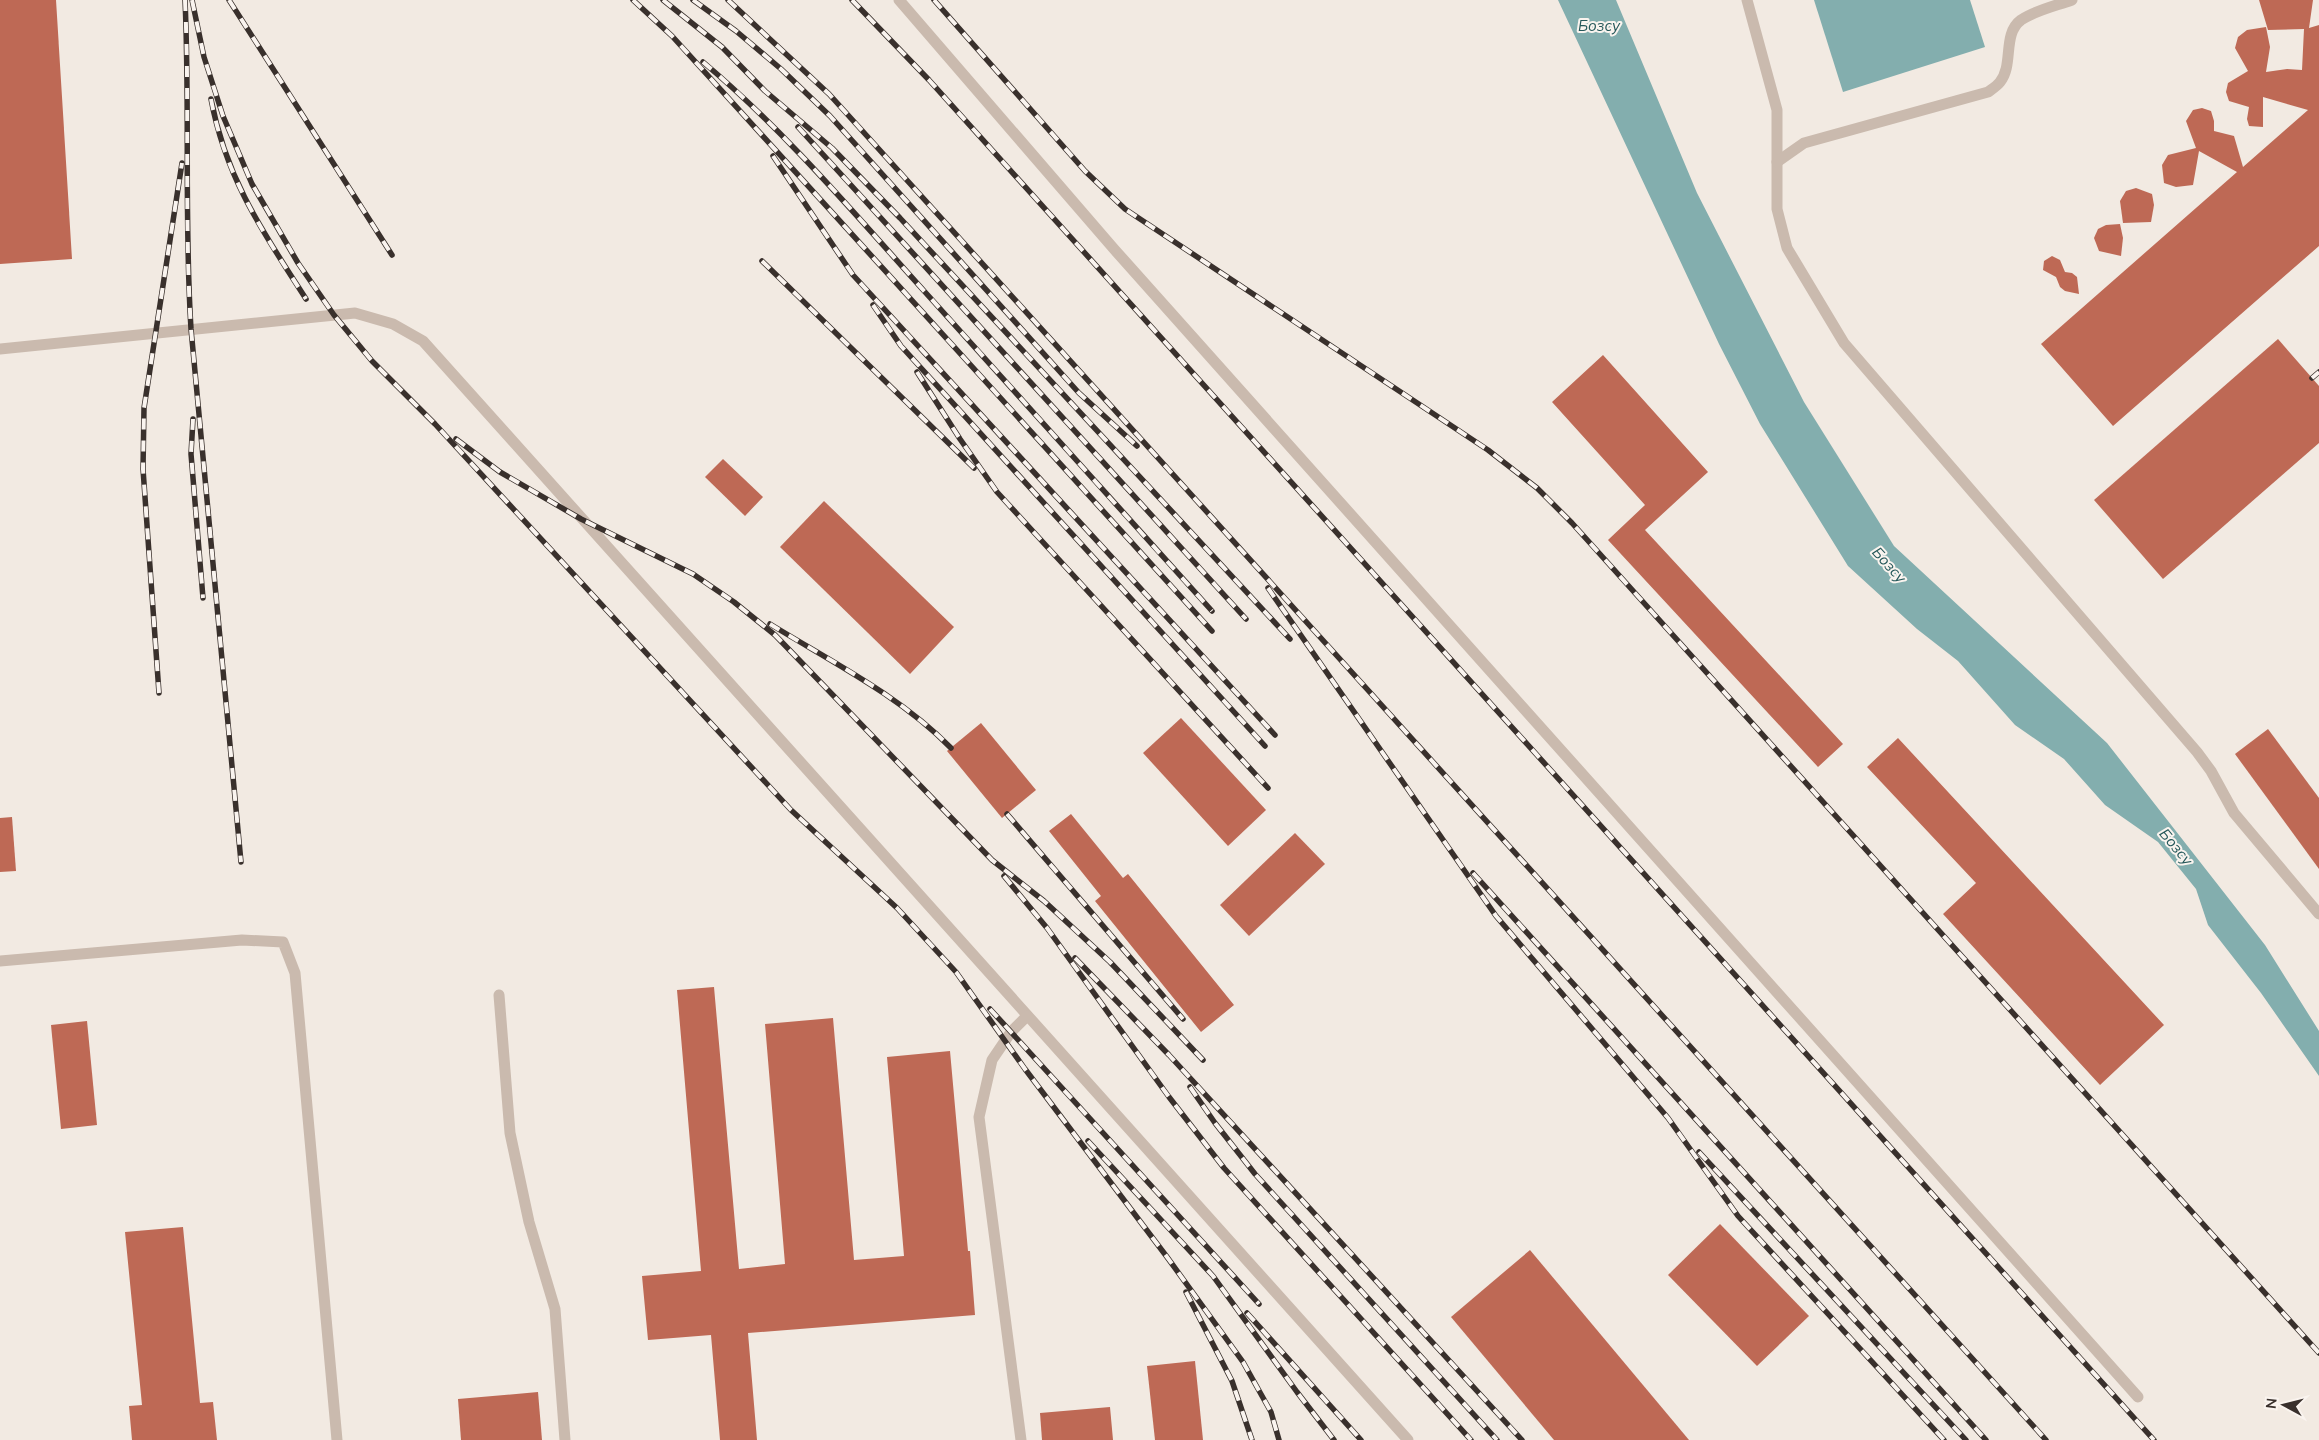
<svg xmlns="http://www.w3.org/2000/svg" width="2319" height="1440" font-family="Mulish,sans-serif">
  <rect width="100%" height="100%" fill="#f2eae2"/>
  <g fill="#83aeae">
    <polygon points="1558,0 1616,0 1697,193 1804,402 1894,546 2107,743 2265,945 2319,1031 2319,1076 2261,993 2208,925 2196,889 2158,842 2105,805 2064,759 2015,725 1958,661 1917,629 1848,566 1760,424 1719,344"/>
    <polygon points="1814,0 1970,0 1985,47 1843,92"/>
  </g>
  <g fill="#be6955">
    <polygon points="0,0 56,0 72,259 0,264"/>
    <polygon points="2259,0 2313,0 2309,28 2319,25 2319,246 2113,426 2041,344 2237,172 2199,151 2193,185 2176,187 2164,183 2162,165 2168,155 2196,148 2186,121 2193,110 2202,108 2211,111 2214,121 2214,131 2234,136 2243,167 2308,110 2263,97 2263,127 2249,126 2247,119 2249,107 2229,101 2226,92 2228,83 2248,71 2235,48 2238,37 2247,30 2266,27 2270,47 2266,72 2287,69 2302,70 2304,29 2268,30"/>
    <polygon points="2136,188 2152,194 2154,205 2151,222 2123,223 2120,201 2126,191"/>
    <polygon points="2120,224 2123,238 2121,256 2099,251 2094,238 2098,229 2106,225"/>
    <polygon points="2052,256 2060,260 2065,272 2072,273 2077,277 2079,294 2065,291 2060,287 2056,277 2043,270 2044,261"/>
    <polygon points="2278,339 2319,386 2319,443 2163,579 2094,500"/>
    <polygon points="1603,355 1708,472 1645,530 1843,744 1818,767 1608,540 1645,505 1552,402"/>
    <polygon points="723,459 763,497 745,516 705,477"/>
    <polygon points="824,501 954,627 910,674 780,547"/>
    <polygon points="1181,718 1266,810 1228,846 1143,753"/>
    <polygon points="981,723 1036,790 1002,818 947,751"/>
    <polygon points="2268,729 2319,798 2319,869 2235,754"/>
    <polygon points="1898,738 2164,1025 2100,1085 1943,914 1976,883 1867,767"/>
    <polygon points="1071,814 1123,878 1128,874 1234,1005 1201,1032 1095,901 1101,896 1049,831"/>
    <polygon points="12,817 16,871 0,872 0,818"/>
    <polygon points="1295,833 1325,864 1249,936 1220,905"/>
    <polygon points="714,987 739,1269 785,1264 765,1024 833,1018 854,1260 904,1256 887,1057 950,1051 968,1251 970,1251 975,1315 748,1333 757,1440 720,1440 711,1335 648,1340 642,1276 701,1271 677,990"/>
    <polygon points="87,1021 97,1125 61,1129 51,1025"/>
    <polygon points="1720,1224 1809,1316 1757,1366 1668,1275"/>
    <polygon points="183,1227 200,1403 213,1402 217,1440 132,1440 129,1406 142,1405 125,1232"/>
    <polygon points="1530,1250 1689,1440 1554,1440 1451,1317"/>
    <polygon points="1195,1361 1203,1440 1155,1440 1147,1366"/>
    <polygon points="538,1392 542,1440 461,1440 458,1399"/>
    <polygon points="1110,1407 1113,1440 1042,1440 1040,1413"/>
  </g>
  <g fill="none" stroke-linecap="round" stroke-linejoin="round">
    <g stroke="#cabaae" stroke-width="11">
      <polyline points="899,0 1114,249 2138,1397"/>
      <polyline points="1747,0 1777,110 1777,209 1787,248 1844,343 2197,752 2211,771 2234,813 2319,914"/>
      <path d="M1777 162 1804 143 1988 92C1992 89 1997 86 2000 82 2014 65 2002 34 2021 20 2036 10 2055 6 2072 0"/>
      <polyline points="0,349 355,313 393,324 423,341 1408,1440"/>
      <polyline points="0,961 242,940 283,942 295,973 337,1440"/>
      <polyline points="499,995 510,1133 529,1222 555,1309 565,1440"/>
      <polyline points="1021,1440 979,1117 992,1060 1011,1032 1027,1016"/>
    </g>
    <defs>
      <g id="rail">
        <path d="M185 0C190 110 184 219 191 329L241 862"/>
        <polyline points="192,0 204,57 223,116 252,184 298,263 334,315 372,361 435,424 791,810 897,908 956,972 1025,1069 1167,1257 1243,1362 1271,1412 1279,1440"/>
        <polyline points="229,0 392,255"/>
        <polyline points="633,0 672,36 1212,631"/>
        <polyline points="663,0 722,47 765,91 832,148 900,218 1290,639"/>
        <polyline points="693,0 736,31 781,69 830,116 1079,393 1137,446"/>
        <polyline points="728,0 829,94 2046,1440"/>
        <polyline points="852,0 929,80 2154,1440"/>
        <polyline points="934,0 1085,171 1125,209 1488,450 1537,488 1572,523 2319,1353"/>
        <path d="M703 62C784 130 854 213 925 292 1021 398 1116 505 1212 611"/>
        <path d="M211 99C226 179 263 232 306 299"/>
        <polyline points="798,127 1246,619"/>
        <polyline points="773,156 853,275 1275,735"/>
        <polyline points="762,261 974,468"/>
        <polyline points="873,305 901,346 1265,746"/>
        <polyline points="917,372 960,439 997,492 1268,788"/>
        <polyline points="2312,378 2319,372"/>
        <polyline points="193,419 191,454 203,598"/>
        <polyline points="456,439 500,472 581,519 693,574 734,602 775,635 992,860 1044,901 1110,962 1203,1060"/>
        <polyline points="1268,588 1496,916 1668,1118 1738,1216 1944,1440"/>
        <path d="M770 624C832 662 900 696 951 748"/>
        <polyline points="159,693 143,469 144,408 182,163"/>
        <polyline points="1007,814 1183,1019"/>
        <polyline points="1473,873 1986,1440"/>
        <polyline points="1004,876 1047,928 1169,1097 1224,1168 1471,1440"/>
        <polyline points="1075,958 1169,1055 1522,1440"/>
        <polyline points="990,1009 1259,1304"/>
        <polyline points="1190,1087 1215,1123 1255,1174 1497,1440"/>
        <polyline points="1088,1141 1213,1276 1297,1392 1334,1440"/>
        <polyline points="1699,1152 1966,1440"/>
        <polyline points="1186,1292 1232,1381 1252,1440"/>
        <polyline points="1247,1313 1361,1440"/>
      </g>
    </defs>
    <use href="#rail" stroke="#39302c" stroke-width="5.5"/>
    <use href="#rail" stroke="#faf4ef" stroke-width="4" stroke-dasharray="11" stroke-linecap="butt"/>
  </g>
  <g text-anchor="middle" stroke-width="4" stroke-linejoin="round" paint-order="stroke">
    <g font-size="15" font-style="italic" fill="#245759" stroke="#faf4ef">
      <text x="1599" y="31">Бозсу</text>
      <text transform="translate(1889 565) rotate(48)" y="5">Бозсу</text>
      <text transform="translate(2176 847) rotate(50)" y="5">Бозсу</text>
    </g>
  </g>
  <g transform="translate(2284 1405) rotate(277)" stroke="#faf4ef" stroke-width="4" paint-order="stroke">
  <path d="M0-4L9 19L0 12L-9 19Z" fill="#39302c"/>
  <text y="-8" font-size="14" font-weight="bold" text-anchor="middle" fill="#39302c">N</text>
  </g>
</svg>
